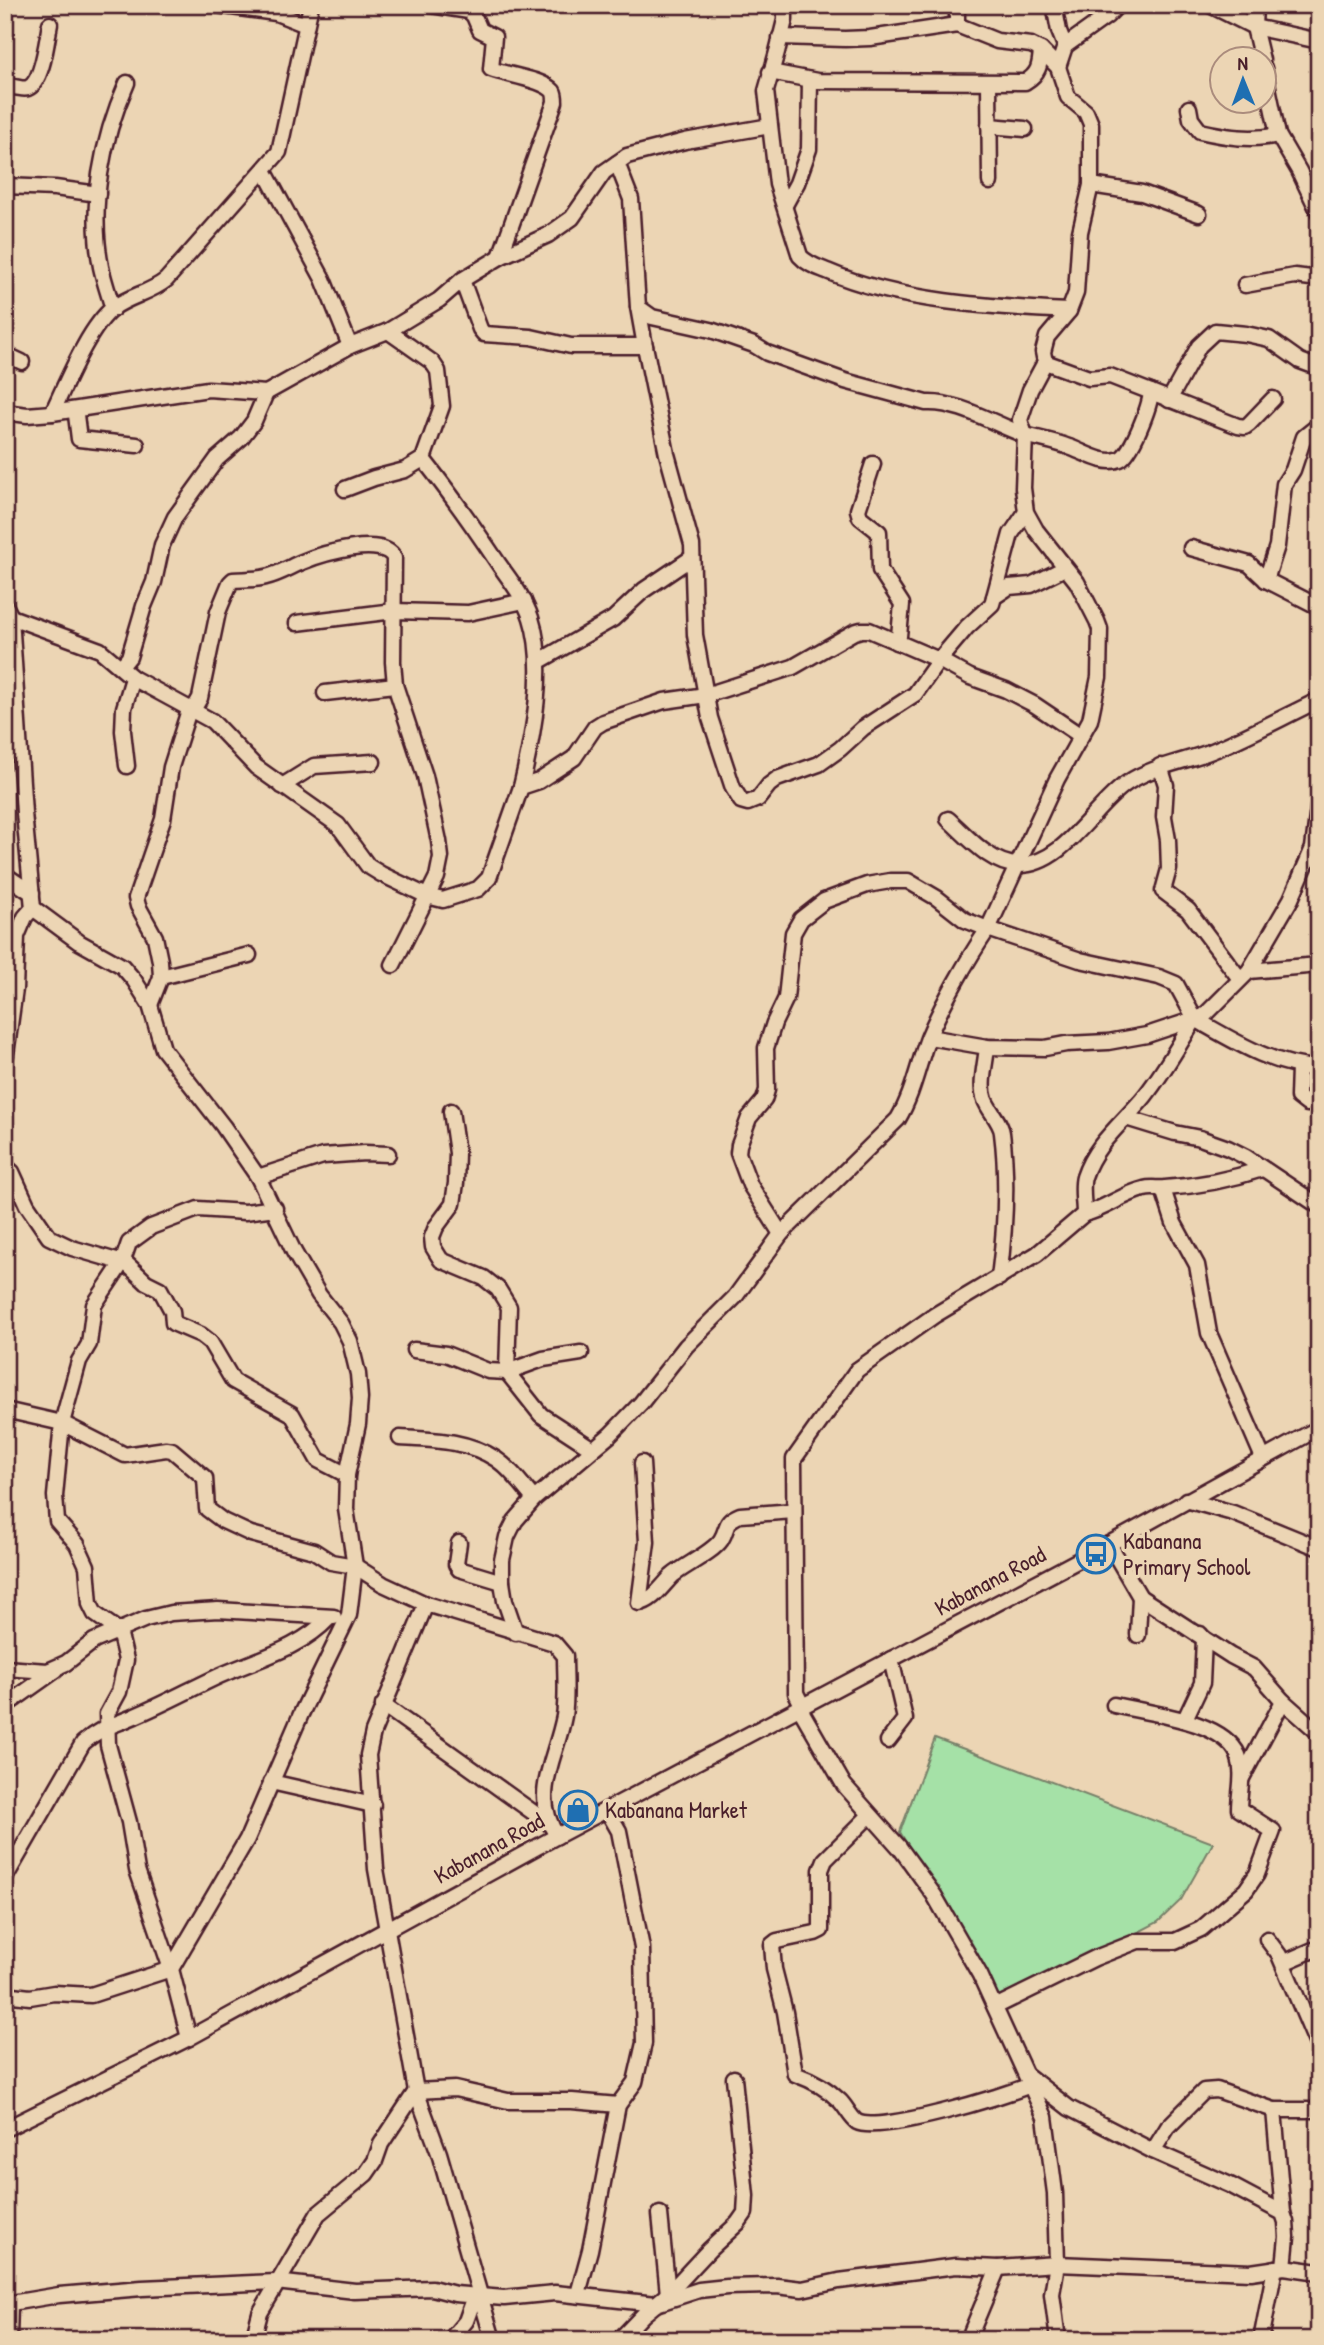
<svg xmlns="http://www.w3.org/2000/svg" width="1324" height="2345" font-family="'Patrick Hand',sans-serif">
  <rect width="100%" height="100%" fill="#ecd5b4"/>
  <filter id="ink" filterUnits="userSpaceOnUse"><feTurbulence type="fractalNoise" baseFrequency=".0143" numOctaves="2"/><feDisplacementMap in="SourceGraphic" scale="14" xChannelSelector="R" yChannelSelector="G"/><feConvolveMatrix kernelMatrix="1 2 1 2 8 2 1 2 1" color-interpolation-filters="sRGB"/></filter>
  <g filter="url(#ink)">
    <polygon fill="#a5e1a7" stroke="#788069" stroke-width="2" points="935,1738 1213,1843 1181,1900 1158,1922 1000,2004 900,1832"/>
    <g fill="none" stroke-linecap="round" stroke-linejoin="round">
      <defs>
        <g id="minor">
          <polyline points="216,5 276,13 306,25"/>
          <path d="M431 5 469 11 474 16 480 30 494 37 491 69C506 75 543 79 553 91 555 94 555 99 555 102L500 257"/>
          <path d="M785 5V20L777 52 766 91 777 184 800 256C807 264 817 267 827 271 898 302 991 307 1069 311"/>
          <polyline points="1054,5 1059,31 1065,46 1058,67"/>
          <polyline points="1210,5 1254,27 1319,41"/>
          <polyline points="1255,5 1254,27 1262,60"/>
          <polyline points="957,25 957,5"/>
          <polyline points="1065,46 1107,16 1118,5"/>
          <polyline points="1264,68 1278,135 1299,171 1319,213"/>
          <path d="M770 72 817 81 1025 82C1039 74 1040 65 1041 50"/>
          <polyline points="989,83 990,182"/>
          <path d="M5 85C12 86 22 90 28 88 43 82 47 38 50 24"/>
          <path d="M1189 108 1191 119 1200 131C1226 137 1252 141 1278 135"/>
          <polyline points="989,126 1025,129"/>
          <polyline points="617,163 631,199 638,307 645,346 667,454 692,545 695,635 710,718 733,788 741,801 748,803 758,799 769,785 777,779 819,764 840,749 863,728 915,694 939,660 967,627 992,604 994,597 1009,587 1031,585 1065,568"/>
          <polyline points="264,170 323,279 350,346"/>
          <polyline points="1091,185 1142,193 1199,214"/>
          <polyline points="5,186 55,188 98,194"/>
          <polyline points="785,205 797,183 809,149 810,80"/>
          <polyline points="462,280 480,329 484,334 531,337 571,346 645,346"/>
          <polyline points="1245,285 1295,276 1319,279"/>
          <path d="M638 307 652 317 711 330 754 345 767 353 845 381 926 403C958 401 992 423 1022 434 1038 439 1054 441 1069 447 1084 452 1104 466 1120 459 1132 453 1150 406 1151 392"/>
          <path d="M113 309C109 295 104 281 101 267 89 206 102 139 127 83"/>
          <polyline points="5,354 22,362"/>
          <polyline points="1045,362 1089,378 1110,376 1238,426 1245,427 1249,424 1273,399"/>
          <polyline points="1169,400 1199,346 1215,331 1246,334 1269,339 1300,361 1319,368"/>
          <polyline points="73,410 76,415 79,439 137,445"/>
          <polyline points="5,412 27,415 52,413 208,389 266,393 350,346 388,331 439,300 462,280 500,257 548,235 572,218 604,172 627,156 685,141 770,126"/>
          <path d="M52 413C66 384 88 328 113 308 129 296 150 293 166 280L279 152 311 5"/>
          <polyline points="1319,425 1304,437 1293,470 1284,484 1277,546 1266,580 1319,607"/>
          <path d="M423 459C450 493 474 527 498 563 510 580 524 597 531 618 547 667 533 737 521 787"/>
          <polyline points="873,464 858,510 860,517 879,532 880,570 902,604 899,636 896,642"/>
          <polyline points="345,489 374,478 405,470 423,459 442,406 438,371 432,362 388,331"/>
          <polyline points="1191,548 1249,564 1266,580"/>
          <polyline points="994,597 1011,534 1026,512"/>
          <polyline points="5,605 11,617 24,813 33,908 79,942 122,966 134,980 150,1005 163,1049 223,1126 258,1177 294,1252 319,1295 341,1323 350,1341 358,1374 360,1398 358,1424 347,1475 346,1509 355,1566 349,1615 301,1714 247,1839 171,1969 189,2038"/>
          <polyline points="11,617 100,650 133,678 212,721 256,767 338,825 368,866 381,874 427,896 443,900 478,889 489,878 521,787 539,781 574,758 595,727 603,722 664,701 706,695 793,667 854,632 861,630 869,630 939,660 970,677 1006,690 1035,705 1081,736"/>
          <polyline points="297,623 394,611 468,613 524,601"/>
          <polyline points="538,662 613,619 644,590 690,559"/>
          <polyline points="121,667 129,657 144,606 154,582 162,545 175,517 217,459 241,438 254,421 266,393"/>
          <polyline points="325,693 395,685"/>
          <polyline points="127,766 123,731 124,708 133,678"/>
          <polyline points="1160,766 1166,785 1164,817 1168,840 1169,869 1163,891 1188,910 1240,979"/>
          <polyline points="282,786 314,766 373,762"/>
          <path d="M948 819C967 836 992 866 1019 865 1064 865 1093 806 1127 783 1153 766 1184 762 1212 751 1249 736 1283 717 1319 700"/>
          <polyline points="5,875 32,893"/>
          <polyline points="1249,971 1319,965"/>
          <polyline points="161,977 249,955"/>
          <path d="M150 1005 161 977 160 961 155 937 138 906 136 898 163 819 171 767 189 710 196 705 200 698 218 612 230 583 233 580C244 579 255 580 266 577 279 574 290 567 302 562 321 554 384 535 394 558L393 662 395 685 425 776 439 841 441 857 437 877 393 965"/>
          <path d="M929 1037 987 1047 1045 1048 1066 1044 1108 1042 1147 1035 1195 1019C1234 1041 1273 1066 1319 1068"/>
          <path d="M987 1047C986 1062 979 1085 985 1100 989 1111 1001 1122 1002 1133 1008 1180 1005 1231 999 1278"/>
          <polyline points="5,1062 15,989 17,936 25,917 33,908"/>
          <polyline points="1299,1067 1298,1097 1307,1104"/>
          <polyline points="451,1111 457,1153 456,1183 453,1204 436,1227 432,1237 433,1247 441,1260 484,1278 498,1289 509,1307 507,1372 541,1415 593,1449"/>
          <polyline points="1126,1118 1175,1133 1200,1138 1228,1148 1246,1157 1319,1206"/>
          <polyline points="5,1166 12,1172 27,1205 49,1237 72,1248 127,1264 146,1282 160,1289 172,1311 173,1323 201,1335 210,1342 233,1381 292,1414 318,1460 347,1475"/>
          <polyline points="258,1177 323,1156 365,1153 388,1154"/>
          <polyline points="1163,1189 1174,1223 1197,1265 1209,1333 1263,1458"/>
          <path d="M1084 1214C1106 1209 1122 1194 1144 1189 1151 1187 1158 1189 1165 1188 1197 1186 1232 1179 1262 1169"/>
          <polyline points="781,1234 750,1185 738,1153 739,1145 749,1118 764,1100 767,1090 766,1048 774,1023 786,998 793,933 801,919 824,901 867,885 890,881 908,881 937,898 965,920 988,929 1080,960 1159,977 1176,984 1195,1019"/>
          <polyline points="414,1350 446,1354 488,1371 507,1372 543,1359 581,1353"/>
          <path d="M5 1410 62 1423 125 1455 166 1449 172 1450 205 1478 207 1509 223 1521 251 1534 314 1551 331 1562 355 1566 383 1584 426 1604 554 1643 565 1656C565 1675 567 1697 564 1716 556 1759 530 1794 557 1836"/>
          <path d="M400 1438C434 1440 467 1440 496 1459 511 1469 523 1486 534 1499"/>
          <path d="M642 1463 647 1542 639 1603C652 1602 663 1585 672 1576 685 1565 712 1553 721 1540 729 1527 723 1522 740 1515L794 1511"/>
          <polyline points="1186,1500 1233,1513 1319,1548"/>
          <polyline points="459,1543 456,1564 459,1569 502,1582"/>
          <polyline points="1109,1544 1140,1597 1231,1656 1254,1668 1283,1701 1319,1733"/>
          <polyline points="426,1604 373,1732 368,1755 376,1869 416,2091 439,2153 493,2340"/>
          <path d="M516 1633 505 1601 502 1582V1560L507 1537 515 1521 534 1499 610 1435 641 1403 686 1346 735 1297 781 1234 898 1119C913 1094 918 1065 928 1038 942 1004 967 960 988 929L1057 779 1090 720 1099 677 1100 629 1097 621 1077 582 1036 530 1026 512 1023 488 1025 435 1020 420 1030 390 1045 362 1043 352 1047 337 1069 311 1076 293 1080 232 1091 185V124L1086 112 1068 97 1058 67 1041 50 1031 45 997 41 957 25 870 38 845 39 780 37"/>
          <polyline points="1138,1635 1140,1597"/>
          <polyline points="5,1668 48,1671 66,1663 94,1641 146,1619 171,1613 218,1610 334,1617"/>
          <polyline points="383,1705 548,1823"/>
          <path d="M802 1705 796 1693 794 1459 857 1370 935 1315 1037 1254 1084 1214C1084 1203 1081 1187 1084 1177 1095 1143 1124 1122 1145 1096 1164 1072 1179 1045 1195 1019L1204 1016 1249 971 1291 899 1313 848 1319 800"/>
          <polyline points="5,1706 56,1670"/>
          <polyline points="799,1707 844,1785 900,1848 934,1895 980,1975 1045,2117 1055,2193 1057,2264 1052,2294 1058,2340"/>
          <polyline points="1185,1719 1202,1683 1204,1639 1200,1634"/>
          <polyline points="888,1741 905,1719 891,1659"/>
          <polyline points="1242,1778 1283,1701"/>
          <polyline points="271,1782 373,1805"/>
          <path d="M869 1816 825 1860 821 1870V1930L815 1933 777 1941 772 1945 774 1969 785 2012 795 2074C812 2080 827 2088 840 2101 846 2107 851 2118 857 2122 880 2134 1004 2096 1030 2085"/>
          <path d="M5 1878 83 1743C102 1726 113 1726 135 1716 164 1704 191 1689 219 1676 257 1659 300 1649 329 1618"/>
          <polyline points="1267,1939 1279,1955 1319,2049"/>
          <polyline points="1283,1963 1313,1950 1319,1951"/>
          <polyline points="5,1994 30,1997 54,1993 91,1995 171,1969 137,1870 129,1822 108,1745 107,1714 119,1692 126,1660 119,1631 95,1614 90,1604 87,1566 77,1544 57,1521 55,1496 62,1423 79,1361 89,1344 94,1305 122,1263 129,1243 151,1227 198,1209 245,1212 275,1208"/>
          <path d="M995 2007 1095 1958 1138 1941H1175L1201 1929 1246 1890 1257 1874 1273 1831 1239 1809C1239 1791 1245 1773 1238 1755 1223 1720 1147 1713 1114 1705"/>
          <polyline points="1028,2076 1069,2108 1153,2151 1168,2127 1204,2091 1217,2090 1274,2110 1319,2110"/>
          <polyline points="1274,2110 1283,2213"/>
          <polyline points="5,2129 189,2038 557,1836 1109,1544 1319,1428"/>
          <polyline points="1153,2151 1230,2185 1283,2213 1286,2222 1287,2237 1284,2267"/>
          <polyline points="660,2214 668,2294"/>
          <polyline points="578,2294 590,2250 618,2105 635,2082 644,2043 642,1948 619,1831 607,1810"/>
          <polyline points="5,2304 59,2295 142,2288 276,2282 355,2291 432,2288 455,2294 504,2298 555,2293 656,2304 699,2290 727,2287 777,2286 802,2289 839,2281 956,2266 998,2268 1057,2264 1251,2272 1284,2267 1319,2272"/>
          <polyline points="9,2340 10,2303"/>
          <polyline points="256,2340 255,2332 260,2313 318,2214 366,2174 375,2161 381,2144 416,2091 455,2089 508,2101 572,2101 618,2105"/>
          <polyline points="450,2340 466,2321 475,2296"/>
          <polyline points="619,2340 644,2314 668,2294 709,2250 738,2223 745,2213 746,2196 734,2078"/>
          <polyline points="968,2340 998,2268"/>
          <polyline points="1261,2340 1275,2268"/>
        </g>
      </defs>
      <use href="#minor" stroke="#4a1f2b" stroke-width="19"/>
      <use href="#minor" stroke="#ecd5b4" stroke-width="14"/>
    </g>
  </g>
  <defs>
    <symbol id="bus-ring" viewBox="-11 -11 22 22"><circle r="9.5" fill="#ecd5b4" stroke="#1f6fb2" stroke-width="1.5"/><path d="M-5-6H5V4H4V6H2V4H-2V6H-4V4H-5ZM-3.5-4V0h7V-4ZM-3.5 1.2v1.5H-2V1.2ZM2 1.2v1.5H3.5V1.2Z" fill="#1f6fb2"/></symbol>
    <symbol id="shop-ring" viewBox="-11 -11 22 22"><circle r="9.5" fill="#ecd5b4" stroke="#1f6fb2" stroke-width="1.5"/><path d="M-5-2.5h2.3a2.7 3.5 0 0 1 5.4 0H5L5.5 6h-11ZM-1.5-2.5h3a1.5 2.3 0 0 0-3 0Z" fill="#1f6fb2"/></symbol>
  </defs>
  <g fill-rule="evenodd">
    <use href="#bus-ring" x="1074" y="1532" width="44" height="44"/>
    <use href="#shop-ring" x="556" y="1788" width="44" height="44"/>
  </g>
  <g text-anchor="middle" stroke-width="7" stroke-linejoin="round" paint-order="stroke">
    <g font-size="23" fill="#4a1f2b" stroke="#ecd5b4" text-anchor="start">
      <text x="1123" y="1549">Kabanana<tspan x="1123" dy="26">Primary School</tspan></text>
      <text x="605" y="1818">Kabanana Market</text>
    </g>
    <g font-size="23" fill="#4a1f2b" stroke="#ecd5b4">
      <text transform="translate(990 1581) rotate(-28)" y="8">Kabanana Road</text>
      <text transform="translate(489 1848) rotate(-29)" y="8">Kabanana Road</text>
    </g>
  </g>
  <rect width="1324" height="2345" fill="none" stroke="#ecd5b4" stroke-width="28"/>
  <rect x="14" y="14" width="1296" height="2317" fill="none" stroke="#4a1f2b" stroke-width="2.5" filter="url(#ink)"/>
  <g transform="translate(1243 80) rotate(359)"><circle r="33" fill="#ecd5b4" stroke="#ab8c7d" stroke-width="2"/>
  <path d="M0-5L12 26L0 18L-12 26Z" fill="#1f6fb2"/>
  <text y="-10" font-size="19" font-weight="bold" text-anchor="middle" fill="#4a1f2b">N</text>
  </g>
</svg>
